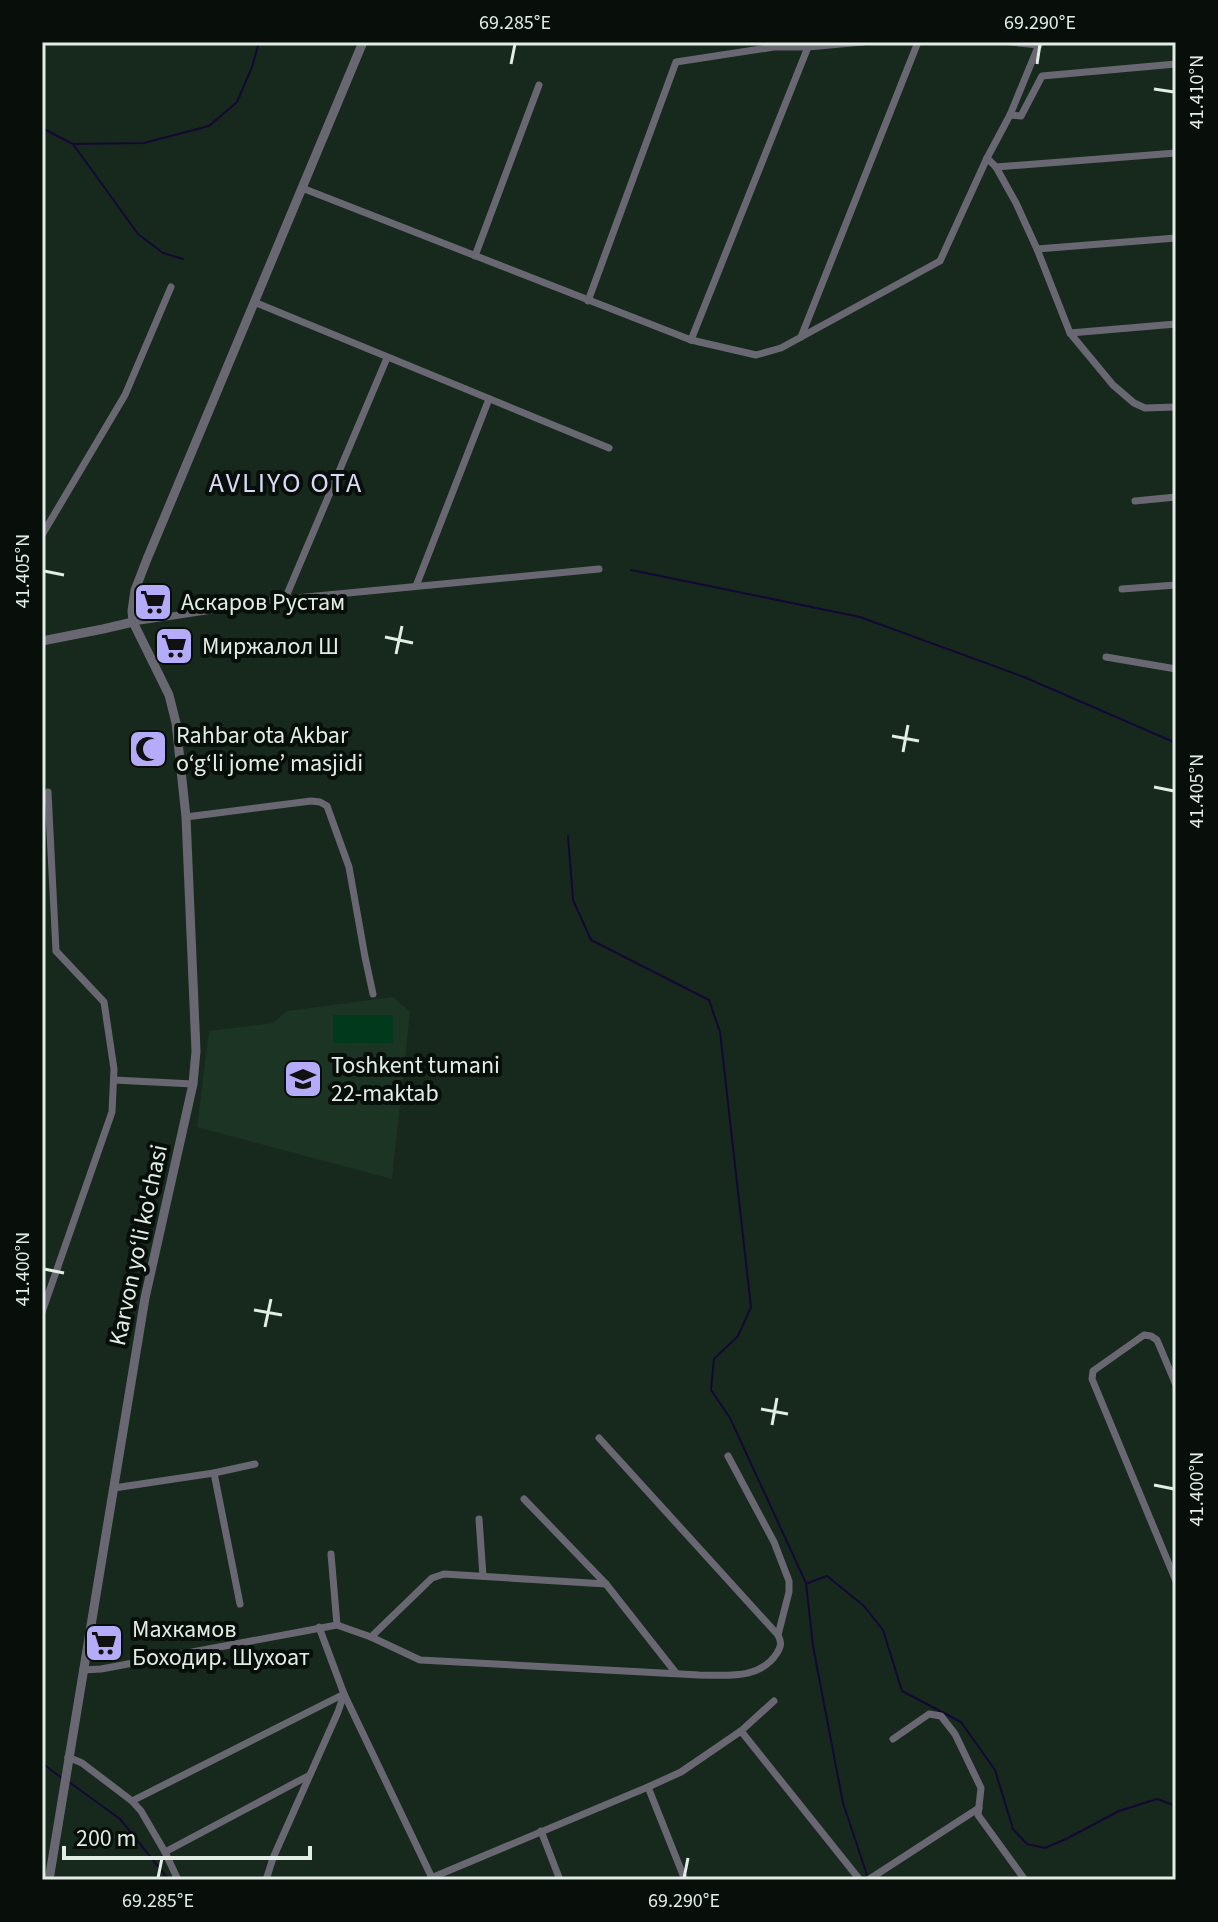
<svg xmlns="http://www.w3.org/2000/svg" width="1218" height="1922" font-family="'Source Sans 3',sans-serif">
  <rect width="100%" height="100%" fill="#17291d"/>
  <polygon fill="#1b3424" points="393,997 410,1012 392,1179 197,1127 209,1031 273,1023 287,1011"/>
  <rect fill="#01391c" x="333" y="1015" width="60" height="28"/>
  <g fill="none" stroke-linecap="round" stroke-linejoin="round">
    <g stroke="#140833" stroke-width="2">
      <polyline points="42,128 73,144 144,143 209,126 237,102 252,67 259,42"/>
      <polyline points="73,144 138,234 163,253 183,259"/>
      <polyline points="631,570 860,617 1024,677 1176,743"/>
      <polyline points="568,836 573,900 591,940 709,1000 720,1032 751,1307 738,1336 714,1359 711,1390 730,1418 806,1583 813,1646 843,1803 867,1875"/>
      <polyline points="808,1583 827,1576 864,1606 883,1630 902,1691 961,1722 995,1770 1013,1829 1027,1844 1045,1848 1066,1839 1119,1811 1157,1799 1176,1806"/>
      <polyline points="42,1763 63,1779"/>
      <polyline points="69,1782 120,1819 169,1880"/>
    </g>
    <g stroke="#696872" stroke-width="7">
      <polyline points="1010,42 1039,45"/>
      <polyline points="1010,115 1021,116 1042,76 1176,64"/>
      <polyline points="987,158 996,167 1016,203 1037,249 1070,333 1113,385 1134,403 1145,408 1176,407"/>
      <polyline points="996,167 1176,153"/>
      <polyline points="302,188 691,340 756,355 781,348 940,261 987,158 1010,115 1040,42"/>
      <polyline points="1037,249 1176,238"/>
      <polyline points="475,256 539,85"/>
      <polyline points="588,301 676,62 774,47 808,47 863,42"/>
      <polyline points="254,302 609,448"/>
      <polyline points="1070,333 1176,324"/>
      <polyline points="801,337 918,42"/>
      <polyline points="691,340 808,47"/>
      <polyline points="1135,501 1176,497"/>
      <polyline points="42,535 125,395 171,287"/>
      <polyline points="416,586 489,399"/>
      <polyline points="1122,589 1176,585"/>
      <polyline points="285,599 387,358"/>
      <polyline points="133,622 285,599 599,569"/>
      <polyline points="1106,657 1176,669"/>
      <polyline points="186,817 311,801 320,802 327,806 349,867 365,957 373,994"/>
      <polyline points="114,1080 193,1084"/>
      <polyline points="42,1312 112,1112 114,1069 104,1002 56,951 48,792"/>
      <polyline points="1176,1385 1157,1340 1151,1336 1144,1335 1093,1371 1092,1379 1176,1581"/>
      <polyline points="599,1438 778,1635"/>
      <polyline points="214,1473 240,1604"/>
      <polyline points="114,1488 214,1473 255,1464"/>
      <polyline points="524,1499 606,1584 676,1673"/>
      <polyline points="479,1519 483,1576"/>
      <polyline points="331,1554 337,1625"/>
      <polyline points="319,1627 344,1694 433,1880"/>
      <polyline points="371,1637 432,1578 444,1574 606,1584"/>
      <path d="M83 1670 101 1669 337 1625 371 1637 420 1660 699 1675C727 1675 760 1680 777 1653 781 1646 782 1643 778 1635L789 1592V1581L774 1542 728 1456"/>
      <polyline points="741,1731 860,1880"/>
      <polyline points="893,1739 929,1714 941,1716 955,1734 981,1788 978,1815 1025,1880"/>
      <polyline points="68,1757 82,1763 132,1801 141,1811 165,1852 178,1880"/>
      <polyline points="648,1787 685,1880"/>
      <polyline points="132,1801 344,1694"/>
      <polyline points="541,1831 560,1880"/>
      <polyline points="165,1852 308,1776"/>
      <polyline points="431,1878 648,1787 681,1772 741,1731 774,1701"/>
      <polyline points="266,1880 273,1858 338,1712 344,1694"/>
      <polyline points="868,1880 979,1808"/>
    </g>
    <g stroke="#696872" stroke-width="9">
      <polyline points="42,641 103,629 133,622"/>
      <polyline points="49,1880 145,1298 193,1084 196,1051 186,817 176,723 169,695 133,622 132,611 135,590 147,559 363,42"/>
    </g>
  </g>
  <path fill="none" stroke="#e2eee5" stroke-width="3" d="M511 64 515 44M1037 64 1040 44M1154 89 1174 92M44 571 64 575M385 637 413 643M396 654 402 626M892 736 919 741M903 752 908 725M1154 787 1174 791M44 1269 64 1273M254 1310 282 1315M265 1327 271 1299M761 1409 788 1414M772 1425 777 1398M1154 1485 1174 1489M158 1878 162 1858M684 1878 688 1858"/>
  <defs>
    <symbol id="supermarket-square" viewBox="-11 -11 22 22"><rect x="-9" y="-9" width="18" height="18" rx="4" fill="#b4acf9" stroke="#080f0a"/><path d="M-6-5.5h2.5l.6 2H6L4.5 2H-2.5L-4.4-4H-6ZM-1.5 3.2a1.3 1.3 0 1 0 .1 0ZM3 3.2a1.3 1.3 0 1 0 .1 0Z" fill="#111"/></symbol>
    <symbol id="mosque-square" viewBox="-11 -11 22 22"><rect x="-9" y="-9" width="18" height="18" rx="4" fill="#b4acf9" stroke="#080f0a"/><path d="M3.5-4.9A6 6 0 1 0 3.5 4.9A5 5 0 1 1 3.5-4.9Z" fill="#111"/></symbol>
    <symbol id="school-square" viewBox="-11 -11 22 22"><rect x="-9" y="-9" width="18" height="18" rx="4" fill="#b4acf9" stroke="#080f0a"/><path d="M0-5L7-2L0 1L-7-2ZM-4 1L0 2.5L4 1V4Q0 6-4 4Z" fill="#111"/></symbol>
  </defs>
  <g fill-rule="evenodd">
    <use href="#supermarket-square" x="131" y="580" width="44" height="44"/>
    <use href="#supermarket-square" x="152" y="624" width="44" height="44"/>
    <use href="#mosque-square" x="126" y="727" width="44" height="44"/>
    <use href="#school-square" x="281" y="1057" width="44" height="44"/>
    <use href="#supermarket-square" x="82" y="1621" width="44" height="44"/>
  </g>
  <g text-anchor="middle" stroke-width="8" stroke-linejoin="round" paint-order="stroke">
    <g font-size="24" fill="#e2eee5" stroke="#080f0a" text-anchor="start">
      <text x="181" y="610">Аскаров Рустам</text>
      <text x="202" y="654">Миржалол Ш</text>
      <text x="176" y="743">Rahbar ota Akbar<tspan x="176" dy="28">o‘g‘li jome’ masjidi</tspan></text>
      <text x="331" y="1073">Toshkent tumani<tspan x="331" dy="28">22-maktab</tspan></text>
      <text x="132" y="1637">Махкамов<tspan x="132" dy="28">Боходир. Шухоат</tspan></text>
    </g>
    <g font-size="24" fill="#e2eee5" stroke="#080f0a">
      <text transform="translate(138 1245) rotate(-78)" y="8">Karvon yo‘li ko'chasi</text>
    </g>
    <g font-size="28" letter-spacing="2" fill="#dad9f6" stroke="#080f0a">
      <text x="286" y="492">AVLIYO OTA</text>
    </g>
  </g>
  <rect width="1218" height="1922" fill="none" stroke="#080f0a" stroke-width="88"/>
  <path d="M64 1846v12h246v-12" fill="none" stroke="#e2eee5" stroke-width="4"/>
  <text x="76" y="1846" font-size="24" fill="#e2eee5" stroke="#080f0a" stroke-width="6" paint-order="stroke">200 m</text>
  <rect x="44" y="44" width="1130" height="1834" fill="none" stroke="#e2eee5" stroke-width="3"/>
  <g font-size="20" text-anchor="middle" fill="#e2eee5">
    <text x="515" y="29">69.285°E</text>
    <text x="1040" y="29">69.290°E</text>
    <text transform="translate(1196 92) rotate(-90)" y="7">41.410°N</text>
    <text transform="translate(22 571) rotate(-90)" y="7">41.405°N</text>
    <text transform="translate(1196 791) rotate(-90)" y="7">41.405°N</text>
    <text transform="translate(22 1269) rotate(-90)" y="7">41.400°N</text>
    <text transform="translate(1196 1489) rotate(-90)" y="7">41.400°N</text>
    <text x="158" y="1907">69.285°E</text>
    <text x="684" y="1907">69.290°E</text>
  </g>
</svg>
